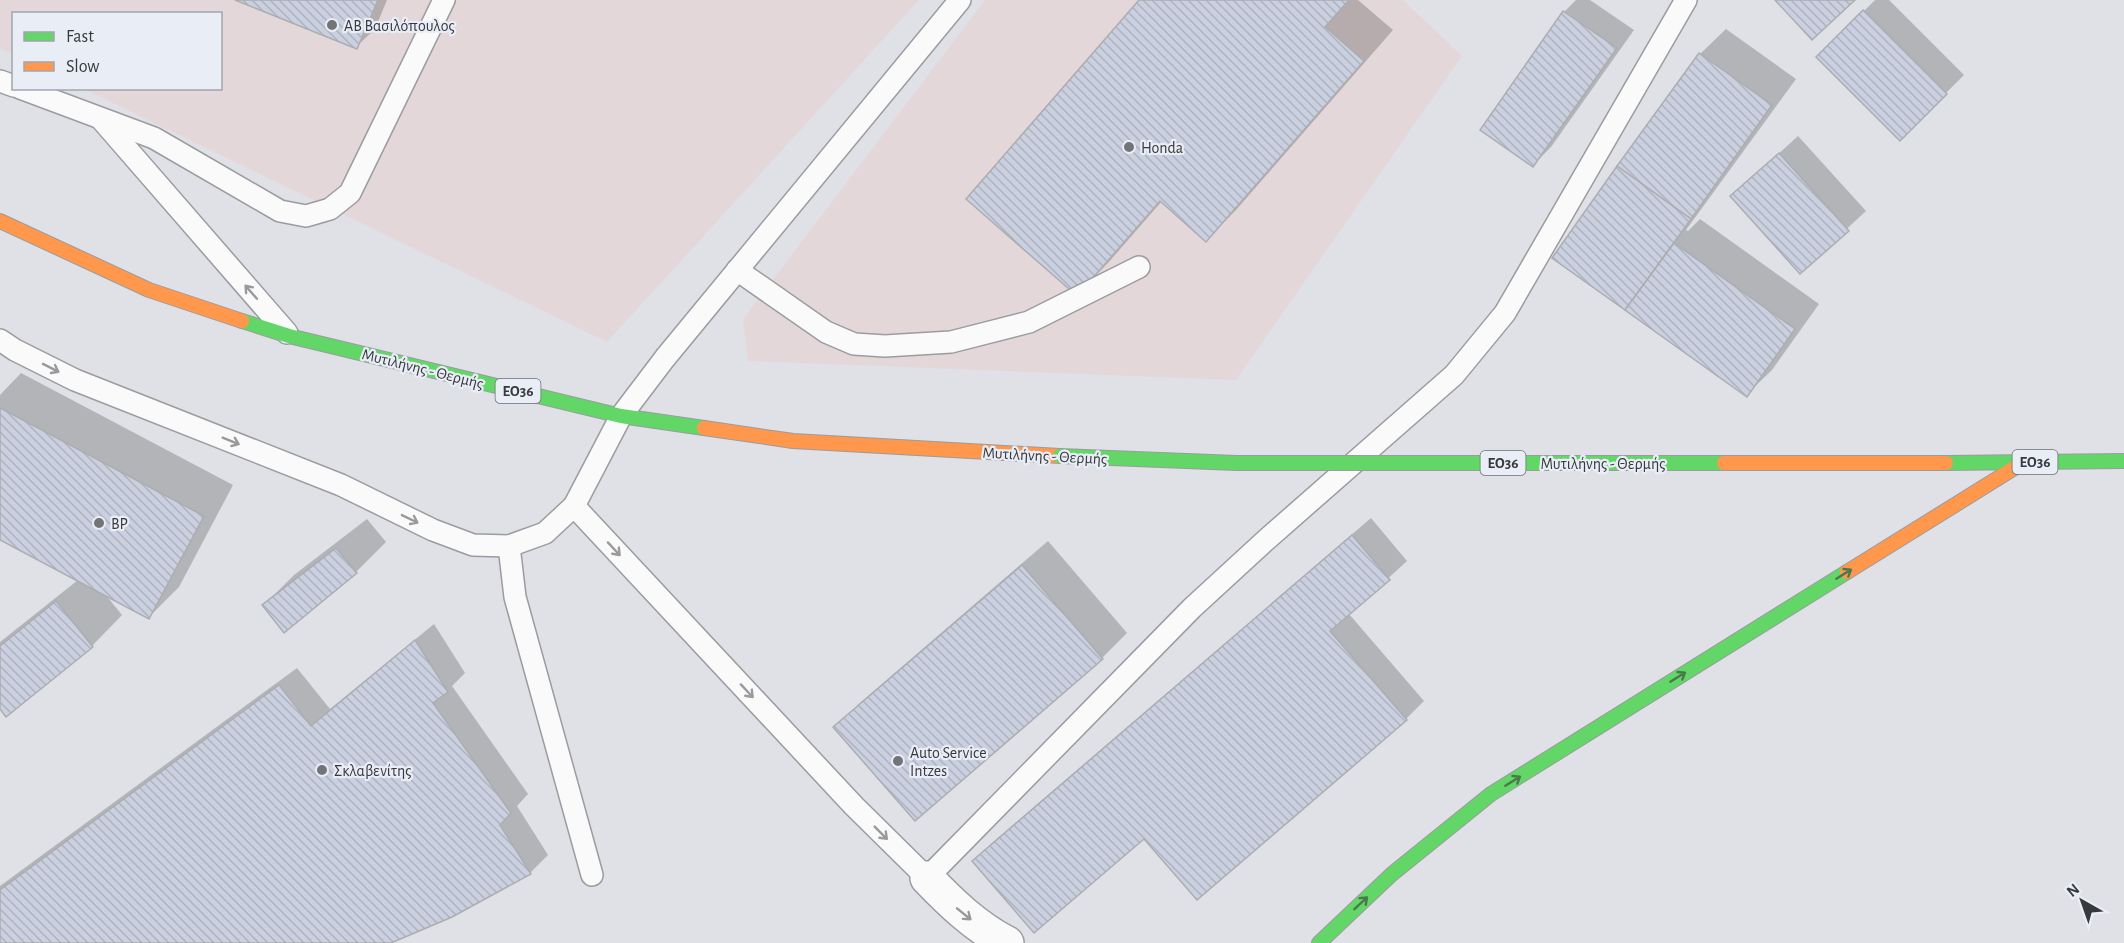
<svg xmlns="http://www.w3.org/2000/svg" width="2124" height="943" font-family="'Alegreya Sans',sans-serif">
  <defs>
    <pattern id="building-back-hatch" width="6" height="6" patternUnits="userSpaceOnUse" patternTransform="scale(1.5)"><rect width="6" height="6" fill="#cad0df"/><path d="M-1 5l2 2M0 0l6 6M5-1l2 2" fill="none" stroke="#aeb3c0"/></pattern>
  </defs>
  <rect width="100%" height="100%" fill="#dfe1e6"/>
  <g fill="#e4d7da">
    <polygon points="0,0 919,0 607,342 84,89 220,88 220,14 14,14 13,54 0,48"/>
    <polygon points="985,0 1403,0 1462,56 1236,380 748,361 743,319"/>
  </g>
  <g fill="#0003">
    <polygon points="239,0 387,0 375,29 356,47"/>
    <polygon points="1141,0 1358,0 1393,30 1236,210 1206,240 1162,201 1108,263 1077,294"/>
    <polygon points="1576,0 1590,0 1634,30 1551,147 1533,165 1564,12"/>
    <polygon points="1875,0 1889,0 1964,75 1900,139 1818,57"/>
    <polygon points="1726,29 1796,79 1686,230 1688,231 1700,219 1819,304 1772,370 1746,395 1554,258 1700,54"/>
    <polygon points="1798,136 1866,211 1800,272 1732,196"/>
    <polygon points="21,373 233,485 179,587 149,617 105,594 122,615 92,646 0,707 0,642 78,580 0,539 0,395"/>
    <polygon points="1371,518 1407,561 1349,614 1424,701 1406,719 1144,837 974,861 992,843"/>
    <polygon points="367,519 386,542 356,572 264,605 294,575"/>
    <polygon points="1048,541 1127,633 1102,658 836,727 861,702"/>
    <polygon points="434,624 465,673 452,686 528,794 517,806 548,855 530,873 387,943 0,943 0,886 297,668 330,709"/>
  </g>
  <g fill="url(#building-back-hatch)" stroke="#abadb1" stroke-width="1.5">
    <polygon points="235,0 378,0 357,49"/>
    <polygon points="1139,0 1349,0 1325,27 1364,61 1206,242 1160,201 1077,296 966,199"/>
    <polygon points="1775,0 1855,0 1812,40"/>
    <polygon points="1863,10 1947,94 1900,141 1816,57"/>
    <polygon points="1563,11 1617,48 1533,167 1480,130"/>
    <polygon points="1699,53 1772,105 1691,219 1617,166"/>
    <polygon points="1779,153 1849,231 1800,274 1730,196"/>
    <polygon points="1617,166 1691,219 1625,310 1552,258"/>
    <polygon points="1674,243 1795,329 1747,397 1625,310"/>
    <polygon points="0,408 204,516 149,619 0,540"/>
    <polygon points="1352,535 1390,580 1330,631 1407,720 1197,900 1144,839 1034,933 972,861"/>
    <polygon points="336,548 357,573 284,633 262,605"/>
    <polygon points="1022,565 1103,659 915,821 833,727"/>
    <polygon points="56,601 93,647 6,717 0,709 0,646"/>
    <polygon points="415,640 448,692 433,703 511,813 500,825 531,874 452,917 391,943 0,943 0,890 279,685 311,726"/>
  </g>
  <g fill="none" stroke-linecap="round" stroke-linejoin="round">
    <defs>
      <g id="lane">
        <polyline points="0,81 14,86"/>
        <polyline points="20,88 154,138 280,211 306,216 330,209 350,193 444,0"/>
        <polyline points="101,119 287,333"/>
        <polyline points="737,270 826,332 854,344 885,346 951,342 1029,322 1139,267"/>
        <polyline points="0,340 15,350 75,380 341,485 433,530 473,545 509,546 545,533 574,506 621,416 665,358 960,0"/>
        <polyline points="574,506 854,806 927,878 1192,608 1266,540 1454,375 1505,313 1686,0"/>
        <polyline points="509,546 515,597 592,875"/>
      </g>
      <path id="street" d="M927 878C951 903 976 927 1007 943"/>
      <g id="fast">
        <polyline points="242,321 289,336 621,416 704,428"/>
        <polyline points="1946,463 2124,461"/>
        <polyline points="1319,943 1392,874 1491,794 1847,572"/>
      </g>
      <g id="slow">
        <polyline points="0,221 149,290 242,321"/>
        <polyline points="704,428 793,441 1060,456"/>
        <polyline points="1847,572 2024,462"/>
      </g>
    </defs>
    <use href="#lane" stroke="#9a9c9f" stroke-width="24"/>
    <use href="#street" stroke="#9a9c9f" stroke-width="36"/>
    <use href="#fast" stroke="#9a9c9f" stroke-width="16"/>
    <use href="#slow" stroke="#9a9c9f" stroke-width="16"/>
    <use href="#lane" stroke="#fafafb" stroke-width="21"/>
    <use href="#street" stroke="#fafafb" stroke-width="33"/>
    <use href="#fast" stroke="#63d668" stroke-width="14"/>
    <use href="#slow" stroke="#ff974d" stroke-width="14"/>
    <defs>
      <polyline id="fast-bridge" points="1060,456 1237,463 1724,463"/>
      <polyline id="slow-bridge" points="1724,463 1946,463"/>
    </defs>
    <use href="#fast-bridge" stroke="#9a9c9f" stroke-width="16" stroke-linecap="butt"/>
    <use href="#slow-bridge" stroke="#9a9c9f" stroke-width="16" stroke-linecap="butt"/>
    <use href="#fast-bridge" stroke="#63d668" stroke-width="14"/>
    <use href="#slow-bridge" stroke="#ff974d" stroke-width="14"/>
  </g>
  <defs><path id="oneway-shaft" d="M-6 0H5M1.5-3L5.5 0L1.5 3" fill="none" stroke-width="1.6" stroke-linecap="round" stroke-linejoin="round" transform="scale(1.5)"/></defs>
  <g stroke="#999a9c">
    <use href="#oneway-shaft" transform="translate(251 292) rotate(-131)"/>
    <use href="#oneway-shaft" transform="translate(51 368) rotate(27)"/>
    <use href="#oneway-shaft" transform="translate(231 441) rotate(22)"/>
    <use href="#oneway-shaft" transform="translate(410 519) rotate(26)"/>
    <use href="#oneway-shaft" transform="translate(614 549) rotate(47)"/>
    <use href="#oneway-shaft" transform="translate(747 691) rotate(47)"/>
    <use href="#oneway-shaft" transform="translate(881 833) rotate(45)"/>
    <use href="#oneway-shaft" transform="translate(964 914) rotate(39)"/>
  </g>
  <g stroke="#49784e">
    <use href="#oneway-shaft" transform="translate(1844 574) rotate(-32)"/>
    <use href="#oneway-shaft" transform="translate(1678 677) rotate(-32)"/>
    <use href="#oneway-shaft" transform="translate(1513 781) rotate(-32)"/>
    <use href="#oneway-shaft" transform="translate(1361 903) rotate(-43)"/>
  </g>
  <g fill="#727478" stroke="#e9edf6" stroke-width="2">
    <circle cx="332" cy="25" r="6"/>
    <circle cx="1129" cy="147" r="6"/>
    <circle cx="99" cy="523" r="6"/>
    <circle cx="898" cy="761" r="6"/>
    <circle cx="322" cy="770" r="6"/>
  </g>
  <g text-anchor="middle" stroke-width="4.5" stroke-linejoin="round" paint-order="stroke">
    <g fill="#e9edf6" stroke="#6d6f74" stroke-width="1.5">
      <rect x="495.5" y="379" width="45" height="24" rx="4.5"/>
      <rect x="2012.5" y="450" width="45" height="24" rx="4.5"/>
      <rect x="1480.5" y="451" width="45" height="24" rx="4.5"/>
    </g>
    <g font-size="15" font-weight="bold" fill="#38393d">
      <text x="518" y="396">ΕΟ36</text>
      <text x="2035" y="467">ΕΟ36</text>
      <text x="1503" y="468">ΕΟ36</text>
    </g>
    <g font-size="16" fill="#38393d" stroke="#e9edf6" text-anchor="start">
      <text x="344" y="31">ΑΒ Βασιλόπουλος</text>
      <text x="1141" y="153">Honda</text>
      <text x="111" y="529">BP</text>
      <text x="910" y="758">Auto Service<tspan x="910" dy="18">Intzes</tspan></text>
      <text x="334" y="776">Σκλαβενίτης</text>
    </g>
    <g font-size="16" fill="#38393d" stroke="#e9edf6">
      <text transform="translate(423 368) rotate(14)" y="6">Μυτιλήνης - Θερμής</text>
      <text transform="translate(1045 455) rotate(3)" y="6">Μυτιλήνης - Θερμής</text>
      <text x="1603" y="469">Μυτιλήνης - Θερμής</text>
    </g>
  </g>
  <rect x="12" y="12" width="210" height="78" fill="#e9edf6" stroke="#a2a5ac" stroke-width="1.5"/>
  <rect x="24" y="32" width="30" height="9" fill="#63d668" stroke="#a2a5ac" stroke-width="1.5"/>
  <text x="66" y="42" font-size="18" fill="#38393d">Fast</text>
  <rect x="24" y="62" width="30" height="9" fill="#ff974d" stroke="#a2a5ac" stroke-width="1.5"/>
  <text x="66" y="72" font-size="18" fill="#38393d">Slow</text>
  <g transform="translate(2082 901) rotate(320)" stroke="#e9edf6" stroke-width="4.5" paint-order="stroke">
  <path d="M0-4.5L10 22L0 15L-10 22Z" fill="#38393d"/>
  <text y="-9" font-size="16" font-weight="bold" text-anchor="middle" fill="#38393d">N</text>
  </g>
</svg>
